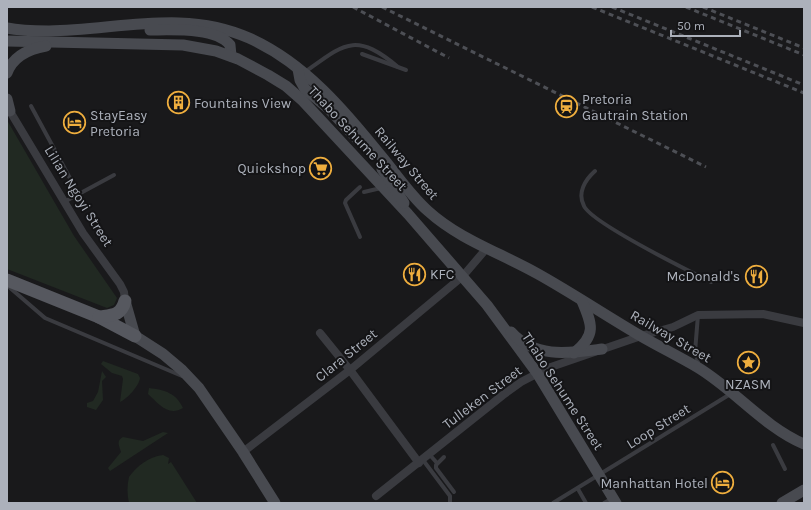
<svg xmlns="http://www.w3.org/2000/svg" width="811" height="510" font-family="Karla,sans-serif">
  <rect width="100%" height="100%" fill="#19191b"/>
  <g fill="#212922">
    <polygon points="7,120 74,236 117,298 114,305 107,308 7,269"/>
    <path d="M103 361 138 374 140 378C139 386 127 399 120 402L123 379 122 376 112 373 101 364Z"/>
    <polygon points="102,371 106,377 102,381 103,400 96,410 87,407 87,403 93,401 98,392"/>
    <path d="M149 388C165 390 176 393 183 408 168 417 158 403 148 394Z"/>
    <path d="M163 432 168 433 110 471 108 468 121 452C119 445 116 441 123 437L143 441Z"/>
    <path d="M163 455 169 458 168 464 171 462 197 503H129C127 495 127 485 129 477 137 466 148 457 163 455Z"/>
  </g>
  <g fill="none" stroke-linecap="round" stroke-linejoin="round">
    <g stroke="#3a3b40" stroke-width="4">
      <polyline points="362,54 406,70"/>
      <path d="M305 72C344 44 355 31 398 67"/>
      <polyline points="31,106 79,195"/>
      <path d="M595 171C585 180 577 193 584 206 592 223 689 271 711 282"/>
      <polyline points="360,187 346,200 345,203 360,237"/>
      <polyline points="364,192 381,188"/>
      <polyline points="64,202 114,175"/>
      <polyline points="9,287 45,318 182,376"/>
      <polyline points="698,315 695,352 699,366"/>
      <polyline points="773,445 785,469"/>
      <polyline points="429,454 437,463"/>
      <polyline points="444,457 436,465 436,468 454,492"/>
      <polyline points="423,460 450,496 450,503"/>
      <polyline points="578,489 586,503"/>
      <polyline points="553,503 732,393"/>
      <polyline points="604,503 613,498"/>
    </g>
    <g stroke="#3a3b40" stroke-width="8">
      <polyline points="8,108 83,233 120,284 124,292 125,301"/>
      <polyline points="320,333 350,370 419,463"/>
      <polyline points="243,452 350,370 463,276 486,249"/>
      <polyline points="376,496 503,395 521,382 548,368 641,336 673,327 698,315 763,314 804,323"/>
    </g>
    <g stroke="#484a50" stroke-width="11">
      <path d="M7 28C21 31 35 31 49 31 118 30 184 9 249 38 305 63 345 111 382 157 397 175 410 195 428 211 460 240 501 253 538 274 572 293 605 315 639 335 658 346 678 356 697 367 734 389 764 427 804 444"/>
      <path d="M150 30C171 30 216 27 230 45L231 56"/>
      <polyline points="7,41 183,45 216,51 238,59 268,75 286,86 302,100 408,214 487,305 537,373 616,503"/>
      <polyline points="298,69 300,80 305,89 329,109 358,140"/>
      <path d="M7 73C13 56 29 49 46 46"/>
      <polyline points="7,99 10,111"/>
      <polyline points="382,169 404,203"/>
      <polyline points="125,301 135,336 163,354 182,370 199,388 243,452 275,503"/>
      <path d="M511 332C535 359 570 353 602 349"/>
      <path d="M574 353C597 335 592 324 582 301"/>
      <polyline points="782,503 804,490"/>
    </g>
    <g stroke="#56585f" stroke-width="13">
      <polyline points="7,280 99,317 135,336"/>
      <path d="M99 317C112 315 121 316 125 301"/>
    </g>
    <g stroke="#4d4f55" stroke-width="3" stroke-dasharray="5 4" stroke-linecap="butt">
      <polyline points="353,7 449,58"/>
      <polyline points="382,7 706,167"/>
      <polyline points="592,7 804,93"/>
      <polyline points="612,7 804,85"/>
      <polyline points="686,7 804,55"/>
      <polyline points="703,7 804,48"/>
    </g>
  </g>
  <defs>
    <symbol id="building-ring" viewBox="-11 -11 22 22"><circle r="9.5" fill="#141416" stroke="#efae3e" stroke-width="1.5"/><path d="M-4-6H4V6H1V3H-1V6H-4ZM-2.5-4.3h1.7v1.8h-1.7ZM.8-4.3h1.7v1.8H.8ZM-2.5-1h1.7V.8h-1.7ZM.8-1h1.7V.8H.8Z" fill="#efae3e"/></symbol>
    <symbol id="station-ring" viewBox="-11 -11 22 22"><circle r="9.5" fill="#141416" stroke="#efae3e" stroke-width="1.5"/><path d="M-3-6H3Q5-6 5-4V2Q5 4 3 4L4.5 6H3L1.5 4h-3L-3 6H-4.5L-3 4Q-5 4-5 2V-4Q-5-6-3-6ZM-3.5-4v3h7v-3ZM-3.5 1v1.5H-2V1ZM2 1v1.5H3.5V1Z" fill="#efae3e"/></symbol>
    <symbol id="hotel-ring" viewBox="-11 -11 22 22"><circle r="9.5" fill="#141416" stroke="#efae3e" stroke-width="1.5"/><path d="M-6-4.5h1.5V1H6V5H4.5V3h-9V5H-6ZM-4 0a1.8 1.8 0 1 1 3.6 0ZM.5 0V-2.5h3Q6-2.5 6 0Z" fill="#efae3e"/></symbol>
    <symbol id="supermarket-ring" viewBox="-11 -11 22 22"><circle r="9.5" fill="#141416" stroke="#efae3e" stroke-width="1.5"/><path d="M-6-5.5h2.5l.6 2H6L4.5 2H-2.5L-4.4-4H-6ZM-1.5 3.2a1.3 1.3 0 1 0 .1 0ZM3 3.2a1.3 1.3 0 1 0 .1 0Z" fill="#efae3e"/></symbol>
    <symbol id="restaurant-ring" viewBox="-11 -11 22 22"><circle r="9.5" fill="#141416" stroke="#efae3e" stroke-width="1.5"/><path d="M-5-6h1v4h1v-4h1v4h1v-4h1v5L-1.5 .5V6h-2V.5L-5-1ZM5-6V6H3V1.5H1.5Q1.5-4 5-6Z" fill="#efae3e"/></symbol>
    <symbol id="sight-ring" viewBox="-11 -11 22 22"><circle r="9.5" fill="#141416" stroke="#efae3e" stroke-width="1.5"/><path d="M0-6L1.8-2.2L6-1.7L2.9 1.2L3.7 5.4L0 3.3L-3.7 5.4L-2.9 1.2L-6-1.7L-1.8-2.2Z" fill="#efae3e"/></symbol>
  </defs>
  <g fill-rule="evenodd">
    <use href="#building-ring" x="166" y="90" width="25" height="25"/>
    <use href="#station-ring" x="554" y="94" width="25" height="25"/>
    <use href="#hotel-ring" x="62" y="110" width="25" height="25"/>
    <use href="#supermarket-ring" x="308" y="156" width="25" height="25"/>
    <use href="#restaurant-ring" x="402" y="262" width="25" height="25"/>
    <use href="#restaurant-ring" x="744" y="264" width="25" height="25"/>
    <use href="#sight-ring" x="736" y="350" width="25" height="25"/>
    <use href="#hotel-ring" x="710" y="470" width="25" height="25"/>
  </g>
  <g text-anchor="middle" stroke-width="4" stroke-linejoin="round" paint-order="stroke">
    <g font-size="14" fill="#acb1bb" stroke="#141416" text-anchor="start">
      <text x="582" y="104">Pretoria<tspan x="582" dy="16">Gautrain Station</tspan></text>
      <text x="194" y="108">Fountains View</text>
      <text x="90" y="120">StayEasy<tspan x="90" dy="16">Pretoria</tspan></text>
      <text x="306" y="173" text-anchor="end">Quickshop</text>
      <text x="430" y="279">KFC</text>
      <text x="740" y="281" text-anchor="end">McDonald's</text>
      <text x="748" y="389" text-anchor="middle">NZASM</text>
      <text x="708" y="488" text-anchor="end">Manhattan Hotel</text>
    </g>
    <g font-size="14" fill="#acb1bb" stroke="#141416">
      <text transform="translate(358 138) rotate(47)" y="5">Thabo Sehume Street</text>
      <text transform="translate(407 163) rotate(50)" y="5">Railway Street</text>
      <text transform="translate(79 196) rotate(58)" y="5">Lilian Ngoyi Street</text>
      <text transform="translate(671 336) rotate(30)" y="5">Railway Street</text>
      <text transform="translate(346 355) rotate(-39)" y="5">Clara Street</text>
      <text transform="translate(563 391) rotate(57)" y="5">Thabo Sehume Street</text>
      <text transform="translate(482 397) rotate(-37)" y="5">Tulleken Street</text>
      <text transform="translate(658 426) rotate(-32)" y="5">Loop Street</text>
    </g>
  </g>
  <rect width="811" height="510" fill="none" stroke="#acb1bb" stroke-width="16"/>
  <path d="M671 30v6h69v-6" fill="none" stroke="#acb1bb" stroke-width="2"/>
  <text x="677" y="30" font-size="12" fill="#acb1bb" stroke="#141416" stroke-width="3" paint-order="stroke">50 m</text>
</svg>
